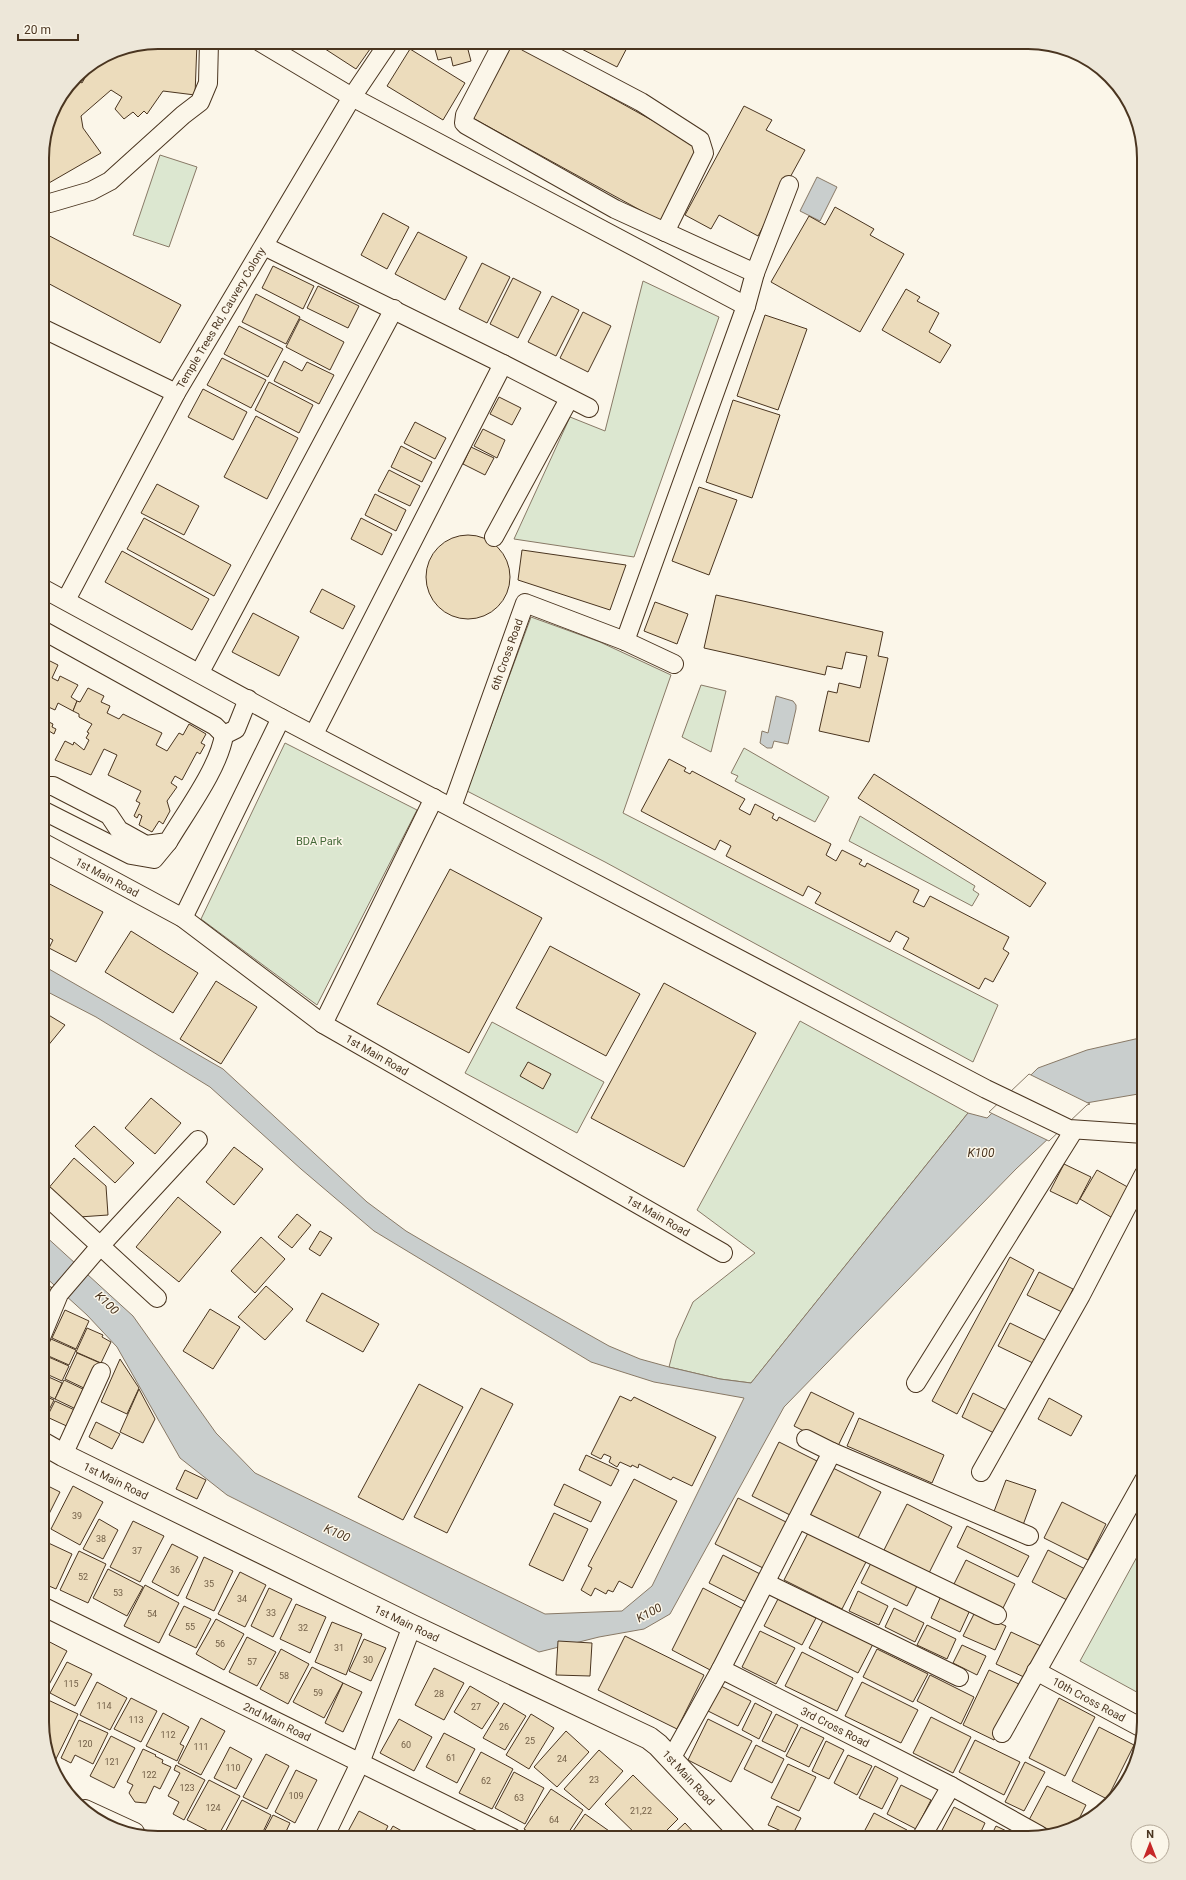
<svg xmlns="http://www.w3.org/2000/svg" width="1186" height="1880" font-family="Roboto,sans-serif">
  <rect width="100%" height="100%" fill="#fbf6e9"/>
  <g fill="#dce7d0" stroke="#887966">
    <polygon points="160,155 197,167 169,247 133,235"/>
    <polygon points="643,281 719,317 634,557 514,539 570,417 605,431"/>
    <polygon points="531,617 600,642 671,675 623,813 998,1005 973,1062 605,862 467,791"/>
    <polygon points="701,685 726,691 711,752 682,737"/>
    <polygon points="285,743 417,810 317,1005 201,919"/>
    <polygon points="744,748 829,797 815,822 735,781 738,776 731,773"/>
    <polygon points="860,816 975,886 973,890 979,894 972,906 849,841"/>
    <polygon points="800,1021 968,1113 751,1383 720,1379 669,1367 676,1340 693,1302 755,1253 697,1210"/>
    <polygon points="492,1022 604,1082 577,1133 465,1073"/>
    <polygon points="1144,1544 1144,1696 1080,1661"/>
  </g>
  <g fill="#c9cecd" stroke="#887966">
    <polygon points="817,177 837,187 820,221 800,211"/>
    <polygon points="776,696 793,701 796,705 796,709 788,744 774,741 772,748 767,748 760,743 762,731 768,733"/>
    <polygon points="42,965 223,1069 367,1202 406,1231 440,1251 609,1346 640,1359 669,1367 720,1379 751,1383 968,1113 987,1118 1038,1068 1087,1050 1144,1037 1144,1093 1086,1103 1016,1169 784,1407 670,1614 644,1629 599,1637 539,1652 227,1495 180,1458 117,1347 87,1315 42,1274 42,1233 133,1316 216,1433 255,1473 545,1614 622,1611 652,1586 744,1398 654,1382 591,1362 374,1231 301,1169 210,1087 96,1017 42,989"/>
  </g>
  <polygon fill="#fbf6e9" stroke="#887966" points="1029,1074 1090,1104 1087,1105 1049,1141 989,1112"/>
  <g fill="#ecdcbc" stroke="#4a3520">
    <polygon points="158,42 197,42 195,95 163,91 147,114 144,111 138,117 133,112 124,119 115,109 122,97 111,90 81,116 83,128 101,153 42,187 42,150 54,107 66,90 68,90 74,78 82,83 92,65 114,51"/>
    <polygon points="321,42 375,42 356,69 319,45"/>
    <polygon points="433,42 466,42 471,61 453,66 451,57 438,60"/>
    <polygon points="511,42 702,148 660,221 469,116"/>
    <polygon points="568,42 630,42 617,67"/>
    <polygon points="410,49 465,83 443,120 387,86"/>
    <polygon points="744,106 772,120 766,130 805,150 758,236 719,215 711,229 685,215"/>
    <polygon points="835,207 874,229 870,235 904,254 860,332 771,282 809,216 825,225"/>
    <polygon points="383,213 409,227 387,269 361,255"/>
    <polygon points="42,232 181,305 160,343 42,280"/>
    <polygon points="418,232 467,257 445,300 395,274"/>
    <polygon points="482,263 510,277 487,323 459,309"/>
    <polygon points="273,266 314,286 303,309 262,288"/>
    <polygon points="513,278 541,292 518,338 490,324"/>
    <polygon points="318,286 359,306 348,328 307,308"/>
    <polygon points="906,289 920,297 917,301 939,313 929,332 951,345 940,363 882,330"/>
    <polygon points="256,294 300,317 286,344 242,322"/>
    <polygon points="552,296 579,310 556,356 528,342"/>
    <polygon points="583,312 611,326 588,372 560,358"/>
    <polygon points="765,315 807,329 778,410 737,396"/>
    <polygon points="300,319 344,342 330,370 286,347"/>
    <polygon points="239,326 283,349 268,377 224,354"/>
    <polygon points="222,358 266,380 251,408 207,385"/>
    <polygon points="284,361 302,371 307,362 334,375 319,404 274,381"/>
    <polygon points="269,382 313,405 299,433 255,410"/>
    <polygon points="203,389 247,412 233,440 188,417"/>
    <polygon points="499,397 521,408 512,425 490,414"/>
    <polygon points="733,400 780,415 752,498 706,482"/>
    <polygon points="256,416 298,438 267,499 224,477"/>
    <polygon points="415,422 446,438 435,459 404,443"/>
    <polygon points="483,429 505,440 497,458 474,446"/>
    <polygon points="401,446 432,462 422,482 391,467"/>
    <polygon points="471,447 494,458 485,475 463,464"/>
    <polygon points="389,470 420,486 410,506 378,491"/>
    <polygon points="157,484 199,506 184,535 141,513"/>
    <polygon points="699,487 737,500 709,575 672,561"/>
    <polygon points="375,494 406,510 396,531 365,515"/>
    <polygon points="144,518 231,565 214,596 127,549"/>
    <polygon points="361,518 392,534 382,555 351,539"/>
    <circle cx="468" cy="577" r="42"/>
    <polygon points="522,550 626,565 610,610 518,580"/>
    <polygon points="122,551 209,599 192,630 105,582"/>
    <polygon points="322,589 355,606 343,629 310,612"/>
    <polygon points="716,595 883,632 878,656 888,658 869,742 819,731 828,691 837,693 839,683 860,688 867,656 846,652 842,669 827,666 825,675 704,648"/>
    <polygon points="655,602 688,614 677,644 644,631"/>
    <polygon points="253,613 299,637 279,676 232,652"/>
    <polygon points="42,657 58,665 52,678 58,681 60,676 78,685 71,697 77,701 73,711 58,703 55,710 42,704"/>
    <polygon points="88,688 104,696 101,702 110,706 107,713 119,719 123,714 162,733 156,745 167,751 179,733 183,735 189,724 206,734 201,743 205,745 200,754 197,752 182,780 175,776 171,783 177,787 167,801 170,811 163,824 159,821 152,832 139,825 142,816 139,814 137,818 134,816 140,803 136,801 141,791 108,775 117,755 104,749 91,775 55,760 65,741 73,745 74,742 84,750 89,740 86,738 89,733 87,732 92,724 79,717 79,714 73,711 77,701 80,702"/>
    <polygon points="42,713 49,716 47,721 53,724 52,727 56,729 54,734 49,731 44,740 42,739"/>
    <polygon points="669,759 686,768 684,771 690,774 692,771 745,799 739,809 750,815 755,804 774,814 772,818 777,821 779,817 831,844 826,855 836,861 842,850 862,860 859,864 865,867 867,863 919,890 913,902 924,907 930,896 1009,937 1003,949 1009,953 993,982 985,978 979,989 903,949 909,938 896,931 890,942 815,903 821,893 808,886 803,896 726,856 731,846 720,840 715,850 641,811"/>
    <polygon points="874,774 1046,883 1030,907 858,798"/>
    <polygon points="450,869 542,918 469,1053 377,1004"/>
    <polygon points="42,880 103,912 76,962 49,948 53,940 42,934"/>
    <polygon points="131,931 198,973 173,1013 105,972"/>
    <polygon points="550,946 640,994 606,1056 516,1008"/>
    <polygon points="216,981 257,1007 221,1064 180,1039"/>
    <polygon points="664,983 756,1033 684,1167 591,1118"/>
    <polygon points="42,1011 65,1025 42,1053"/>
    <polygon points="528,1062 551,1074 543,1089 520,1076"/>
    <polygon points="151,1098 181,1123 155,1154 125,1128"/>
    <polygon points="94,1126 134,1163 115,1183 75,1146"/>
    <polygon points="234,1147 263,1169 234,1205 206,1182"/>
    <polygon points="74,1158 106,1186 108,1215 79,1217 47,1190"/>
    <polygon points="1064,1164 1091,1177 1077,1204 1050,1191"/>
    <polygon points="1097,1170 1133,1190 1116,1220 1080,1199"/>
    <polygon points="178,1197 221,1232 179,1282 136,1247"/>
    <polygon points="297,1214 311,1225 292,1248 278,1237"/>
    <polygon points="320,1231 332,1238 320,1256 309,1249"/>
    <polygon points="261,1237 285,1259 255,1293 231,1271"/>
    <polygon points="1010,1257 1034,1270 957,1414 932,1401"/>
    <polygon points="1039,1272 1073,1289 1062,1312 1027,1295"/>
    <polygon points="42,1283 55,1289 45,1310 42,1309"/>
    <polygon points="266,1286 293,1309 265,1340 238,1317"/>
    <polygon points="322,1293 379,1324 363,1352 306,1321"/>
    <polygon points="210,1309 240,1327 213,1369 183,1351"/>
    <polygon points="65,1310 89,1321 76,1349 52,1338"/>
    <polygon points="1010,1323 1047,1341 1035,1364 998,1346"/>
    <polygon points="87,1328 103,1335 102,1337 111,1342 101,1363 76,1352"/>
    <polygon points="51,1339 76,1350 69,1365 44,1354"/>
    <polygon points="77,1353 100,1363 88,1390 65,1379"/>
    <polygon points="44,1355 69,1366 62,1381 42,1372 42,1359"/>
    <polygon points="120,1359 139,1388 127,1414 101,1402"/>
    <polygon points="42,1374 62,1383 55,1399 42,1393"/>
    <polygon points="64,1380 87,1391 78,1410 55,1399"/>
    <polygon points="419,1384 463,1407 403,1520 358,1497"/>
    <polygon points="481,1388 513,1404 447,1533 414,1517"/>
    <polygon points="139,1389 155,1419 143,1443 120,1432"/>
    <polygon points="811,1392 854,1413 837,1448 794,1426"/>
    <polygon points="973,1393 1010,1412 998,1435 962,1417"/>
    <polygon points="42,1395 54,1400 46,1416 42,1414"/>
    <polygon points="620,1396 631,1401 634,1397 716,1437 692,1486 673,1477 671,1480 639,1464 638,1468 632,1465 631,1467 620,1462 617,1467 609,1462 611,1457 604,1454 601,1459 591,1454"/>
    <polygon points="1049,1398 1082,1416 1071,1436 1038,1419"/>
    <polygon points="55,1401 79,1412 71,1428 47,1417"/>
    <polygon points="859,1418 944,1455 932,1483 847,1446"/>
    <polygon points="96,1422 120,1434 112,1449 89,1437"/>
    <polygon points="779,1442 821,1463 794,1517 752,1496"/>
    <polygon points="586,1455 619,1470 611,1486 579,1470"/>
    <polygon points="831,1467 881,1492 856,1542 806,1517"/>
    <polygon points="185,1470 206,1480 197,1499 176,1489"/>
    <polygon points="634,1479 677,1501 632,1588 619,1581 613,1592 608,1590 606,1594 595,1588 591,1596 581,1590 592,1568 588,1566"/>
    <polygon points="1006,1480 1036,1490 1023,1525 993,1514"/>
    <polygon points="42,1483 60,1492 44,1524 42,1523"/>
    <polygon points="564,1484 601,1502 591,1522 554,1505"/>
    <polygon points="73,1486 103,1502 80,1545 51,1529"/>
    <polygon points="738,1498 794,1526 771,1572 715,1544"/>
    <polygon points="1062,1502 1106,1524 1088,1560 1044,1538"/>
    <polygon points="907,1504 952,1527 929,1573 884,1550"/>
    <polygon points="554,1513 588,1529 563,1581 529,1565"/>
    <polygon points="99,1519 118,1530 103,1559 83,1549"/>
    <polygon points="133,1521 164,1536 140,1582 110,1567"/>
    <polygon points="967,1526 1029,1556 1018,1577 957,1547"/>
    <polygon points="808,1533 866,1562 842,1609 784,1580"/>
    <polygon points="42,1540 72,1554 56,1589 42,1583"/>
    <polygon points="172,1544 198,1557 178,1596 152,1582"/>
    <polygon points="1048,1550 1085,1569 1069,1601 1032,1582"/>
    <polygon points="79,1551 106,1564 88,1603 60,1590"/>
    <polygon points="723,1555 764,1576 750,1604 709,1583"/>
    <polygon points="204,1557 233,1571 214,1611 186,1598"/>
    <polygon points="966,1560 1015,1584 1000,1614 951,1590"/>
    <polygon points="872,1561 918,1584 907,1606 861,1583"/>
    <polygon points="108,1569 143,1587 127,1616 93,1598"/>
    <polygon points="240,1572 266,1585 245,1627 218,1614"/>
    <polygon points="145,1585 179,1603 159,1643 124,1626"/>
    <polygon points="269,1588 292,1599 273,1637 251,1626"/>
    <polygon points="703,1588 745,1610 714,1672 672,1650"/>
    <polygon points="858,1591 888,1606 879,1625 849,1611"/>
    <polygon points="941,1596 970,1610 960,1632 931,1618"/>
    <polygon points="778,1599 816,1618 802,1645 764,1626"/>
    <polygon points="296,1604 326,1617 310,1653 280,1639"/>
    <polygon points="184,1606 211,1619 196,1648 169,1635"/>
    <polygon points="894,1608 924,1623 915,1642 885,1627"/>
    <polygon points="975,1612 1006,1626 995,1650 963,1636"/>
    <polygon points="216,1619 244,1634 224,1670 196,1654"/>
    <polygon points="824,1619 873,1644 858,1673 809,1648"/>
    <polygon points="332,1622 362,1634 346,1675 315,1662"/>
    <polygon points="927,1625 956,1639 947,1659 917,1645"/>
    <polygon points="760,1631 795,1648 776,1684 742,1667"/>
    <polygon points="1011,1632 1041,1646 1026,1678 996,1664"/>
    <polygon points="625,1636 704,1675 677,1729 598,1690"/>
    <polygon points="247,1637 276,1652 257,1686 229,1672"/>
    <polygon points="42,1638 67,1651 44,1694 42,1693"/>
    <polygon points="364,1639 386,1648 371,1681 349,1671"/>
    <polygon points="558,1641 592,1643 590,1676 556,1675"/>
    <polygon points="962,1645 986,1656 977,1675 953,1663"/>
    <polygon points="281,1649 309,1664 288,1704 260,1689"/>
    <polygon points="877,1649 928,1674 913,1702 863,1677"/>
    <polygon points="802,1652 853,1678 837,1711 785,1686"/>
    <polygon points="67,1662 92,1674 75,1706 50,1693"/>
    <polygon points="312,1667 343,1683 324,1718 293,1702"/>
    <polygon points="434,1668 464,1683 444,1720 415,1705"/>
    <polygon points="989,1670 1021,1685 994,1740 963,1725"/>
    <polygon points="930,1675 974,1697 961,1724 917,1701"/>
    <polygon points="97,1682 127,1698 110,1730 80,1715"/>
    <polygon points="862,1682 918,1710 901,1743 845,1716"/>
    <polygon points="343,1683 362,1692 343,1732 325,1723"/>
    <polygon points="470,1686 499,1703 482,1729 454,1712"/>
    <polygon points="721,1686 751,1701 738,1726 708,1711"/>
    <polygon points="131,1698 157,1711 141,1742 114,1729"/>
    <polygon points="1059,1698 1095,1717 1065,1776 1029,1758"/>
    <polygon points="46,1699 78,1714 54,1763 51,1761 42,1722 42,1706"/>
    <polygon points="504,1703 526,1716 505,1750 483,1738"/>
    <polygon points="755,1703 772,1712 759,1739 742,1730"/>
    <polygon points="163,1713 189,1727 180,1744 184,1746 177,1761 146,1746"/>
    <polygon points="531,1714 554,1728 529,1769 506,1755"/>
    <polygon points="776,1714 798,1725 785,1752 762,1741"/>
    <polygon points="931,1717 971,1737 953,1773 913,1753"/>
    <polygon points="201,1718 225,1731 201,1775 178,1763"/>
    <polygon points="399,1719 432,1737 414,1771 380,1753"/>
    <polygon points="708,1719 752,1741 731,1782 688,1760"/>
    <polygon points="79,1720 108,1733 93,1764 75,1755 71,1763 61,1758"/>
    <polygon points="801,1727 824,1738 809,1767 786,1756"/>
    <polygon points="1099,1727 1134,1745 1107,1799 1072,1781"/>
    <polygon points="566,1731 589,1752 557,1787 534,1767"/>
    <polygon points="444,1733 475,1749 457,1783 426,1767"/>
    <polygon points="111,1736 135,1748 114,1788 90,1776"/>
    <polygon points="975,1740 1020,1762 1004,1795 959,1772"/>
    <polygon points="826,1741 844,1750 829,1779 812,1771"/>
    <polygon points="756,1745 784,1759 772,1783 744,1769"/>
    <polygon points="230,1747 252,1759 236,1789 214,1778"/>
    <polygon points="143,1749 156,1755 155,1756 163,1760 162,1763 171,1767 160,1789 154,1786 146,1803 135,1802 129,1793 133,1785 127,1782"/>
    <polygon points="599,1750 623,1771 589,1810 564,1789"/>
    <polygon points="481,1752 513,1769 492,1809 459,1793"/>
    <polygon points="266,1754 289,1766 267,1809 243,1797"/>
    <polygon points="848,1755 872,1766 857,1795 834,1783"/>
    <polygon points="1025,1762 1045,1772 1024,1811 1005,1802"/>
    <polygon points="788,1764 816,1777 799,1811 771,1798"/>
    <polygon points="1131,1764 1125,1786 1114,1796"/>
    <polygon points="176,1765 205,1780 184,1820 173,1814 179,1802 168,1796 180,1773 174,1770"/>
    <polygon points="875,1766 898,1778 882,1809 859,1798"/>
    <polygon points="296,1770 317,1780 295,1823 275,1812"/>
    <polygon points="514,1772 544,1788 525,1824 495,1808"/>
    <polygon points="633,1775 678,1819 659,1838 640,1838 605,1804"/>
    <polygon points="209,1780 240,1796 218,1836 187,1820"/>
    <polygon points="901,1785 931,1800 916,1829 887,1814"/>
    <polygon points="1047,1786 1086,1805 1075,1827 1054,1832 1029,1820"/>
    <polygon points="551,1789 583,1810 565,1838 538,1838 524,1829"/>
    <polygon points="242,1800 271,1815 260,1838 222,1838"/>
    <polygon points="777,1806 801,1818 792,1836 768,1825"/>
    <polygon points="954,1807 985,1823 978,1838 947,1838 940,1834"/>
    <polygon points="359,1811 388,1826 382,1838 345,1837"/>
    <polygon points="874,1813 907,1830 903,1838 876,1838 864,1832"/>
    <polygon points="585,1814 612,1833 608,1838 568,1838"/>
    <polygon points="273,1815 290,1823 283,1838 261,1838"/>
    <polygon points="685,1823 699,1838 669,1838"/>
    <polygon points="393,1826 414,1838 386,1838"/>
    <polygon points="996,1826 1021,1838 990,1838"/>
  </g>
  <g fill="none" stroke-linecap="round" stroke-linejoin="round">
    <defs>
      <g id="minor">
        <polyline points="260,42 352,97 746,306"/>
        <polyline points="503,42 465,115 464,123 466,125 615,209 755,273 746,306 625,641"/>
        <polyline points="527,42 641,102 700,140 704,153 665,232"/>
        <polyline points="42,201 50,203 91,191 110,181 183,115 200,102 208,83 209,42"/>
        <polyline points="264,246 503,364 589,408"/>
        <polyline points="755,273 789,185"/>
        <polyline points="42,328 176,393"/>
        <polyline points="494,537 569,399"/>
        <polyline points="42,588 281,718 986,1089 1069,1129 1144,1134"/>
        <path id="s1" d="M66 600 176 393 352 97 389 42"/>
        <polyline points="42,630 215,726 224,735"/>
        <polyline points="200,672 394,309"/>
        <polyline points="314,734 503,364"/>
        <polyline points="224,735 236,729 248,699"/>
        <path d="M42 786H53L109 815 119 830 146 845 168 842C185 813 219 768 224 735"/>
        <path id="s2" d="M452 807 525 603 625 641 674 664"/>
        <polyline points="42,810 131,855 154,859 168,842"/>
        <path id="s3" d="M42 842 183 918 323 1024 723 1253"/>
        <polyline points="183,918 281,718"/>
        <polyline points="323,1024 434,798"/>
        <polyline points="45,1195 157,1298"/>
        <polyline points="42,1335 59,1294 101,1245 198,1140"/>
        <polyline points="916,1383 1074,1130"/>
        <polyline points="806,1439 832,1452"/>
        <polyline points="63,1455 101,1372"/>
        <polyline points="981,1472 1081,1295 1144,1174"/>
        <polyline points="798,1519 997,1615"/>
        <polyline points="766,1583 959,1677"/>
        <path id="s4" d="M42 1606 513 1838"/>
        <polyline points="721,1669 832,1452 1029,1536"/>
        <path id="s5" d="M1036 1671 1142 1728"/>
        <polyline points="1002,1733 1144,1480"/>
        <path id="s6" d="M671 1759 721 1669 951 1786 1039 1835"/>
        <polyline points="85,1809 135,1832"/>
        <polyline points="324,1838 360,1763 412,1626"/>
        <polyline points="921,1838 951,1786"/>
      </g>
      <g id="tertiary">
        <path id="s7" d="M42 1443 63 1455 412 1626 649 1738 658 1745 745 1838"/>
      </g>
    </defs>
    <use href="#minor" stroke="#4a3520" stroke-width="20"/>
    <use href="#tertiary" stroke="#4a3520" stroke-width="24"/>
    <use href="#minor" stroke="#fbf6e9" stroke-width="18"/>
    <use href="#tertiary" stroke="#fbf6e9" stroke-width="22"/>
  </g>
  <g text-anchor="middle" stroke-width="3" stroke-linejoin="round" paint-order="stroke">
    <g font-size="9" fill="#725f47">
      <text x="77" y="1519">39</text>
      <text x="101" y="1542">38</text>
      <text x="137" y="1554">37</text>
      <text x="175" y="1573">36</text>
      <text x="83" y="1580">52</text>
      <text x="209" y="1587">35</text>
      <text x="118" y="1596">53</text>
      <text x="242" y="1602">34</text>
      <text x="271" y="1616">33</text>
      <text x="152" y="1617">54</text>
      <text x="190" y="1630">55</text>
      <text x="303" y="1631">32</text>
      <text x="220" y="1647">56</text>
      <text x="339" y="1651">31</text>
      <text x="368" y="1663">30</text>
      <text x="252" y="1665">57</text>
      <text x="284" y="1679">58</text>
      <text x="71" y="1687">115</text>
      <text x="318" y="1696">59</text>
      <text x="439" y="1697">28</text>
      <text x="104" y="1709">114</text>
      <text x="476" y="1710">27</text>
      <text x="136" y="1723">113</text>
      <text x="504" y="1730">26</text>
      <text x="168" y="1738">112</text>
      <text x="530" y="1744">25</text>
      <text x="85" y="1747">120</text>
      <text x="406" y="1748">60</text>
      <text x="201" y="1750">111</text>
      <text x="451" y="1761">61</text>
      <text x="562" y="1762">24</text>
      <text x="112" y="1765">121</text>
      <text x="233" y="1771">110</text>
      <text x="149" y="1778">122</text>
      <text x="594" y="1783">23</text>
      <text x="486" y="1784">62</text>
      <text x="187" y="1791">123</text>
      <text x="296" y="1799">109</text>
      <text x="519" y="1801">63</text>
      <text x="213" y="1811">124</text>
      <text x="641" y="1814">21,22</text>
      <text x="554" y="1823">64</text>
    </g>
    <g font-size="11" fill="#4a3520" stroke="#fbf6e9">
      <text dy="4" stroke="none"><textPath href="#s1" startOffset="322">Temple Trees Rd, Cauvery Colony</textPath></text>
      <text dy="4" stroke="none"><textPath href="#s2" startOffset="162">6th Cross Road</textPath></text>
      <text dy="4" stroke="none"><textPath href="#s3" startOffset="74">1st Main Road</textPath></text>
      <text dy="4" stroke="none"><textPath href="#s3" startOffset="398">1st Main Road</textPath></text>
      <text dy="4" stroke="none"><textPath href="#s3" startOffset="722">1st Main Road</textPath></text>
      <text dy="4" stroke="none"><textPath href="#s7" startOffset="83">1st Main Road</textPath></text>
      <text dy="4" stroke="none"><textPath href="#s7" startOffset="407">1st Main Road</textPath></text>
      <text dy="4" stroke="none"><textPath href="#s5" startOffset="60">10th Cross Road</textPath></text>
      <text dy="4" stroke="none"><textPath href="#s4" startOffset="262">2nd Main Road</textPath></text>
      <text dy="4" stroke="none"><textPath href="#s6" startOffset="231">3rd Cross Road</textPath></text>
      <text dy="4" stroke="none"><textPath href="#s7" startOffset="731">1st Main Road</textPath></text>
    </g>
    <g font-size="11" fill="#436837" stroke="#fbf6e9">
      <text x="319" y="845">BDA Park</text>
    </g>
    <g font-size="12" font-style="italic" fill="#4a3520" stroke="#fbf6e9">
      <text x="981" y="1157">K100</text>
      <text transform="translate(107 1303) rotate(44)" y="4">K100</text>
      <text transform="translate(337 1533) rotate(24)" y="4">K100</text>
      <text transform="translate(649 1613) rotate(-28)" y="4">K100</text>
    </g>
  </g>
  <path d="M0 0H1186V1880H0ZM158 49H1028A109 109 0 0 1 1137 158V1722A109 109 0 0 1 1028 1831H158A109 109 0 0 1 49 1722V158A109 109 0 0 1 158 49Z" fill="#ede7d9" fill-rule="evenodd"/>
  <path fill="none" stroke="#4a3520" stroke-width="2" d="M158 49H1028A109 109 0 0 1 1137 158V1722A109 109 0 0 1 1028 1831H158A109 109 0 0 1 49 1722V158A109 109 0 0 1 158 49Z"/>
  <g transform="translate(1150 1844)"><circle r="19" fill="#fbf6e9" stroke="#b4a999"/>
  <path d="M0-3L7 15L0 10L-7 15Z" fill="#c62828"/>
  <text y="-6" font-size="11" font-weight="bold" text-anchor="middle" fill="#4a3520">N</text>
  </g>
  <path d="M18 34v6h60v-6" fill="none" stroke="#4a3520" stroke-width="2"/>
  <text x="24" y="34" font-size="12" fill="#4a3520" stroke="#fbf6e9" stroke-width="3" paint-order="stroke">20 m</text>
</svg>
